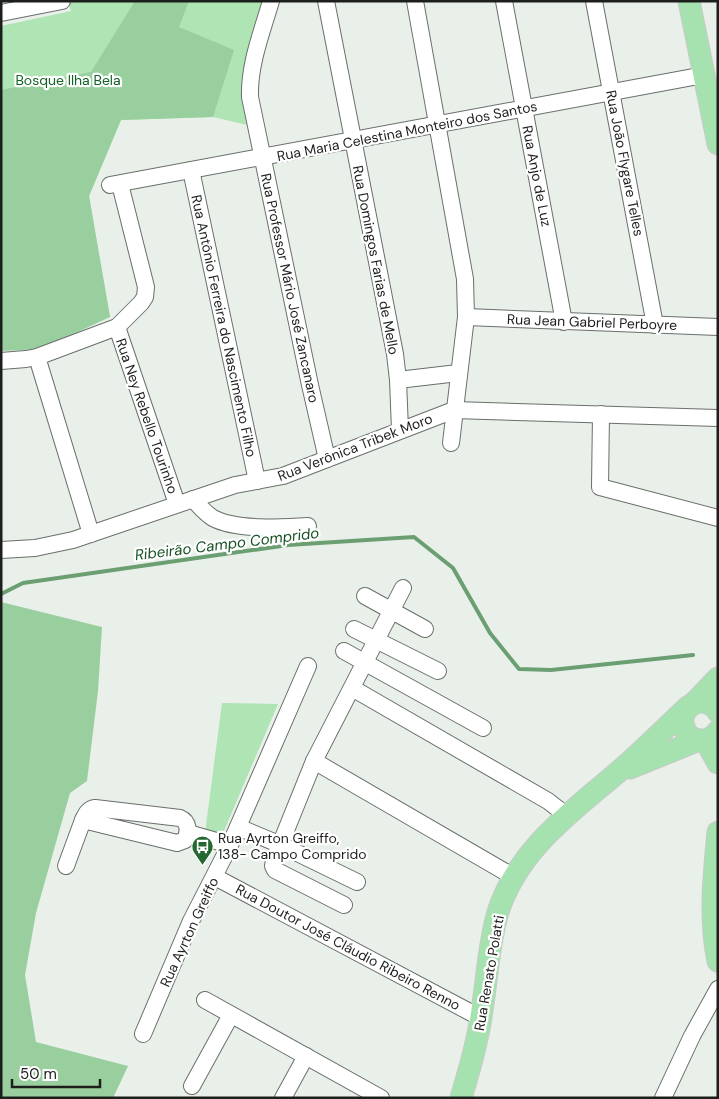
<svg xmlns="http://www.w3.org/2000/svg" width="719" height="1099" font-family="'DM Sans',sans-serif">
  <rect width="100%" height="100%" fill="#e9f0ea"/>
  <g fill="#afe4b4">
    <polygon points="68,1 263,1 243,71 247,125 213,117 121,120 89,196 110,317 1,351 1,26 71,11"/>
    <polygon points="222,703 278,704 221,838 205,833"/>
  </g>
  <g fill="#99cf9e">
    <polygon points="135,1 189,1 179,27 234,50 213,117 121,120 89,196 110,317 41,349 1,351 1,90 91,72"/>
    <polygon points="1,602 102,627 98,691 87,781 70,793 36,913 25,975 36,1042 128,1066 113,1098 1,1098"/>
  </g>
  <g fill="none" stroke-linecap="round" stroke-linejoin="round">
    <polyline stroke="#6b9f71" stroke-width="4" points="1,594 23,583 288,545 414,537 453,568 490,633 519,669 551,670 693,655"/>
    <defs>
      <g id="minor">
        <path d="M271 1C262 32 249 64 250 97L310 385 327 459"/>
        <polyline points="326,1 395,354 398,380 400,430"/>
        <polyline points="415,1 465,279 466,317 451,443"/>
        <polyline points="504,1 564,322"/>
        <polyline points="594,1 655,325"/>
        <polyline points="1,13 62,1"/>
        <polyline points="191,170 257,481"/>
        <polyline points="110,185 704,75"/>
        <polyline points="466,317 718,327"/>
        <polyline points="117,327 177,504"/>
        <polyline points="37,357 91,534"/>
        <polyline points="1,361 26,359 37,357 117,327 141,303 145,297 146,287 120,184"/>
        <polyline points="398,380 458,373"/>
        <polyline points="601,414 600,487 718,518"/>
        <path d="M193 499C199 506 205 513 213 518 235 530 283 528 308 526"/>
        <polyline points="1,550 35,548 73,540 235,485 283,476 454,410 718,418"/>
        <polyline points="365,596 425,629"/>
        <polyline points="354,629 438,671"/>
        <polyline points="344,651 483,728"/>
        <polyline points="352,688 548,801 566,815"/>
        <polyline points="314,761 514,877"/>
        <path d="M95 808 180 818C189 822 189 831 185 840L177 843 83 820C86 814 88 809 95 808Z"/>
        <polyline points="238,827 281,845 357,882"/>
        <polyline points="188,833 230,845"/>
        <polyline points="66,866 83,820"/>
        <polyline points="215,877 481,1018"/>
        <polyline points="344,905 275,870 273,866 274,860 314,761 403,588"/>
        <polyline points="205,1000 381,1098"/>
        <polyline points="143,1034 191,921 230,845 308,666"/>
        <polyline points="192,1086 231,1015"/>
        <polyline points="283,1098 306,1056"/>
        <polyline points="663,1098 692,1036 718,989"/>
      </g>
      <g id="major">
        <polyline points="689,1 718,144"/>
        <polyline points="694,703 718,678"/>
        <path d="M718 712C704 689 670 710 688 735 699 743 710 742 718 731"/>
        <polyline points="705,740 718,763"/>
        <polyline points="630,768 699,740"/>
        <path d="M718 832C714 874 709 919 718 961"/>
        <path d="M461 1098C469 1071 477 1045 481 1017 487 982 488 946 498 912 518 850 570 813 617 773 642 752 665 728 689 706"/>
      </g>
    </defs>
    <use href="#minor" stroke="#696f6a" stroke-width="18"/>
    <use href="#major" stroke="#c9c9c9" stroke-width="23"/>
    <use href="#minor" stroke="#fff" stroke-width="16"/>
    <use href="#major" stroke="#a6e2af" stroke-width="21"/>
  </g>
  <defs>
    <symbol id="bus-pin" viewBox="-11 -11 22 30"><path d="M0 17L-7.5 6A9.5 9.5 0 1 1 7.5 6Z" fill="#246731" stroke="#fff"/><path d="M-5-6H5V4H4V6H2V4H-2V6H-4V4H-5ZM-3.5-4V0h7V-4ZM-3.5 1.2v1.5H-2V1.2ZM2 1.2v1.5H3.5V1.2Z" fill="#fff"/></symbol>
  </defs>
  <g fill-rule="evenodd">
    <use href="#bus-pin" x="190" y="834" width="25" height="34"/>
  </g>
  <g text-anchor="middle" stroke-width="4.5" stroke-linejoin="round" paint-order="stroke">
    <g font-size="14" fill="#126227" stroke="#fff">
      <text x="68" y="85">Bosque Ilha Bela</text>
    </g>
    <g font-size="14" fill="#1d1f1d" stroke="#fff">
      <text transform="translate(407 131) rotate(-11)" y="5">Rua Maria Celestina Monteiro dos Santos</text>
      <text transform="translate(625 163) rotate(79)" y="5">Rua João Flygare Telles</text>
      <text transform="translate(537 176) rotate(79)" y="5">Rua Anjo de Luz</text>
      <text transform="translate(376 260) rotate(79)" y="5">Rua Domingos Farias de Mello</text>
      <text transform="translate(290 288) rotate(78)" y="5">Rua Professor Mário José Zancanaro</text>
      <text transform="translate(592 322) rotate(2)" y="5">Rua Jean Gabriel Perboyre</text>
      <text transform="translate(224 326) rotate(78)" y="5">Rua Antônio Ferreira do Nascimento Filho</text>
      <text transform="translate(147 416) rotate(71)" y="5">Rua Ney Rebello Tourinho</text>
      <text transform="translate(355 447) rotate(-21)" y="5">Rua Verônica Tribek Moro</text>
      <text transform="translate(189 932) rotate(-65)" y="5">Rua Ayrton Greiffo</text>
      <text transform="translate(348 947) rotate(28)" y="5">Rua Doutor José Cláudio Ribeiro Renno</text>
      <text transform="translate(489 973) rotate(-80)" y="5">Rua Renato Polatti</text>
    </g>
    <g font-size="14" fill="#1d1f1d" stroke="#fff" text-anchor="start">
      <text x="218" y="843">Rua Ayrton Greiffo,<tspan x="218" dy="16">138- Campo Comprido</tspan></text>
    </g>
    <g font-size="15" font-style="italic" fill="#175123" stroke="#fff">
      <text transform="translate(227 544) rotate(-7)" y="5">Ribeirão Campo Comprido</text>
    </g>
  </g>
  <rect width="719" height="1099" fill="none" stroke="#1d1f1d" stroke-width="5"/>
  <path d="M12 1079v8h88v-8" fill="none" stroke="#1d1f1d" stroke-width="2.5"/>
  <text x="20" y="1079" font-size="15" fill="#1d1f1d" stroke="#ffffff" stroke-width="4" paint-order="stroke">50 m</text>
</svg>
